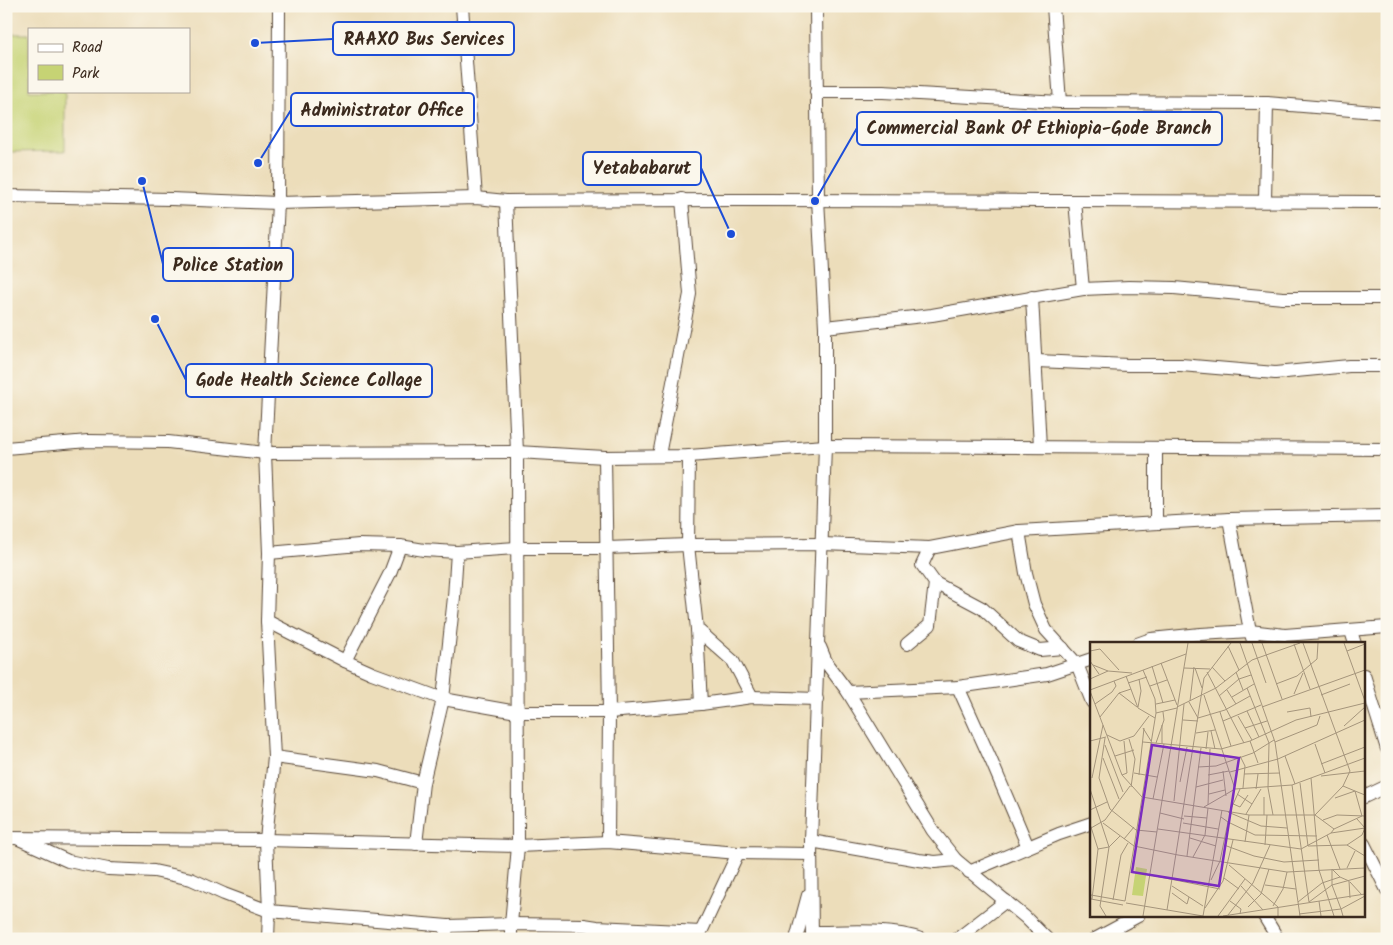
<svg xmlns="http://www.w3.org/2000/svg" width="1393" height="945" font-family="Kalam,sans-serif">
  <rect width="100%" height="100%" fill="#fbf7ec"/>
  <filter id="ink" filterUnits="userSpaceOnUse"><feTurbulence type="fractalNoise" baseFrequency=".02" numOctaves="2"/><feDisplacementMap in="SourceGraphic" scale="10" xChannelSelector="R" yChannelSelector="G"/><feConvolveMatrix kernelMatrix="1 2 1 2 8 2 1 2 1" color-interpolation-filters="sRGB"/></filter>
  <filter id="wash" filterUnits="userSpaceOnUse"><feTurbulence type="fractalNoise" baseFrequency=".0096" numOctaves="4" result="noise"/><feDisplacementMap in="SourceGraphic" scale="20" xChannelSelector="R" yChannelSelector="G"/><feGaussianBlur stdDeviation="1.12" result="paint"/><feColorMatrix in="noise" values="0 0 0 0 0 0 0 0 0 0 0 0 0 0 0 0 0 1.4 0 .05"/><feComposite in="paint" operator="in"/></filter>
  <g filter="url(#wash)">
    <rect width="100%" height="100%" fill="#ecddba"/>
    <polygon fill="#c6d374" stroke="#807e49" points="6,34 29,34 29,91 65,91 65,151 6,152"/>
  </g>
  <g filter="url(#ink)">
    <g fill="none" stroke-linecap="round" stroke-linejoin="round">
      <defs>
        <g id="minor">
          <polyline points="462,6 476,198"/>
          <polyline points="1053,6 1060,102"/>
          <polyline points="816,92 883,92 1060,102 1267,103 1387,113"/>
          <path d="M6 196 171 199 278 203 476 198 506 201C695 199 884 200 1073 201 1177 202 1282 201 1387 202"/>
          <polyline points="1265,200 1267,103"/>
          <polyline points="506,201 517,452 518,846 511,924 511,939"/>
          <polyline points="1075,201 1083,289"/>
          <polyline points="1032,297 1040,447"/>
          <polyline points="825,327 932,315 1083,289 1129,287 1174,288 1283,298 1387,298"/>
          <polyline points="1037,361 1128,365 1181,365 1275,373 1349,366 1387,366"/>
          <polyline points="6,448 88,441 168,442 265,453 517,452 605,457 689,456 825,446 1387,449"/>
          <polyline points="1156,449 1156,523"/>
          <polyline points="659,455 690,294 682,199"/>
          <polyline points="689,456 688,545 697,629 701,704"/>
          <polyline points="605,457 609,712 608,842"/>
          <polyline points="1229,519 1250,631 1254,644"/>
          <polyline points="1019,531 1026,573 1034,604 1046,630 1077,664 1092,702"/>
          <polyline points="269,553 359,545 400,546 424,550 457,552 516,548 607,548 688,545 822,544 930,548 1019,531 1229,519 1387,516"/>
          <polyline points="935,583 982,608 1018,641 1040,650 1063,648"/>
          <polyline points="267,621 345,661 372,673 443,699 517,712 609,712 701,704 752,697 817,699"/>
          <polyline points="697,629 733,661 752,697"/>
          <polyline points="1351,631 1355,644"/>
          <polyline points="907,644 930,625 935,583 922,565 930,548"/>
          <polyline points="1137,644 1151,639 1201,634 1250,631 1285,635 1387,627"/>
          <polyline points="820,647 827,664 848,692 933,831 956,860 1025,917 1047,939"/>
          <polyline points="345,661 390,573 400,546"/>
          <polyline points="1364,675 1387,749"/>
          <polyline points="958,687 991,760 1028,847"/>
          <polyline points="848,692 958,687 1047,674 1092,659"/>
          <polyline points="274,757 378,771 423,783"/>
          <polyline points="1364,797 1387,786"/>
          <polyline points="6,838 266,840 518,846 608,842 738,853 811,854"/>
          <polyline points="19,839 68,861 108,869 154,871 191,879 224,894 269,911 448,926 511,924 584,925 597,927 701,932 738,853"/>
          <polyline points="811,841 919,860 935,862 956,860"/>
          <polyline points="416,844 423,783 443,699 454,597 457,552"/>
          <polyline points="1364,844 1387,890"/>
          <polyline points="969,872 1059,834 1092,823"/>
          <polyline points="1264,916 1278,939"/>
          <path d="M812 932C846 932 889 928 921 939"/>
          <polyline points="268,939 269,911 266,840 274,757 267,621 269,553 265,453 278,203 279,6"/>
          <polyline points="444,939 448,926"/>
          <polyline points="796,939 808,895"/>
          <polyline points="812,939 811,841 825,446 825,327 818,199 816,6"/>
          <polyline points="957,939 1006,901"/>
          <polyline points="1095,939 1138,916"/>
        </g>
      </defs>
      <use href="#minor" stroke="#564535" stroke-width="14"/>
      <use href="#minor" stroke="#fff" stroke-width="12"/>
    </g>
  </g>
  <g transform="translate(1090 642)">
    <rect width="275" height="275" fill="#ecddba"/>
    <path d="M46 225 57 227 53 254 42 253Z" fill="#c6d374"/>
    <path fill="none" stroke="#a5957c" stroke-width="1" d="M150 1 185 100 210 274M162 1 176 41M172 1 192 57M213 1 260 129 253 144 225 173M254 1 275 59M204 2 220 47M138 4 149 28M0 9 10 7 29 28M257 9 275 2M0 19 9 32M71 21 87 63M3 23 18 29M62 24 73 61M122 25 135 39M94 26 120 27M105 26 112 46M117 30 154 101M146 30 153 48M36 34 48 66 65 76M0 37 18 29 42 31M38 41 57 35M186 42 207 34 227 17 228 1M60 44 77 38M157 46 179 101 178 146 183 173M0 48 96 12M137 48 146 62M0 49 32 133 52 155 159 173H225L244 187 241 191M29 51 47 65M204 52 213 31M114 53 145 147M231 53 260 42M129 54 149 37 161 33M142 55 164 42M100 59 104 25M99 60 108 76M5 62 22 50 26 44 24 39M66 62 85 58M48 65 51 49 49 37M87 65 126 46 162 18 210 1M172 65 275 28M157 69 169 95M130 70 141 104M197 70 220 66 221 75M66 71 87 66M148 74 162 98M10 75 29 51 41 47M108 76 135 68 160 54M93 78 108 79M133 79 171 63M72 83V102M254 84 275 65M53 86 61 99M155 86 177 79M121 89 125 107M106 91 125 88M17 93 30 99 44 94 59 74M15 96 9 136 20 167 46 188 67 190M39 97 45 117 41 145M0 99 16 95M160 99 168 121M53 100 131 107 160 99 206 78 275 61M185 100 227 83 230 74M66 101 74 78 73 70M225 102 235 131M15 103 33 150M116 107 118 90M25 114 44 108M150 114 155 124 153 146M195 114 205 142M13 116 29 157M231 122 275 105M108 125 126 124 163 111 184 98M133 129 136 154M140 130 188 117 275 78M44 131 67 135M154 132 190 131M32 133 37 131 34 99M49 133 54 86M118 133 139 129M231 134 275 129M2 136 13 83M221 136 229 228 244 274M90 140 97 105M210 141 218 204 257 203 275 214M202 143 219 260 242 243 275 234M106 145 133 138M0 147 19 205 10 264 16 274M166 147 168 132M119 152 135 148M147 152 162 162M174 155V173M245 156 265 149 275 153M63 157 74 102M84 159 94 62M141 161 150 165 158 153M118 163 120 107M114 165 145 147 202 143 275 116M0 168 17 160M140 169 150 147M138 170 171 184 197 186M70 171 94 177M156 172 171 147M94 174 117 176M233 178 247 173 275 174M138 180 165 193 227 194M13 181 44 204 88 213 197 230 275 226M93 181 128 187M0 182 8 207 2 257M1 186 15 178 40 144M68 187 211 207 241 191 275 186M244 187 272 174 265 149 253 144M237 193 250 227M100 196 126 204M34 197 44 185M155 200 159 173M134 203 164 214 194 220 229 218M175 203 177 173M257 203 272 193 275 186 267 177M8 207 19 205 30 194M97 214 111 106M103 215 115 193 118 166M139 223 188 265V274M257 226 265 209M60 233 130 247M250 235 259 239 260 256M134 236 149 247M121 238 130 219 138 180 131 175M260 240 272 253M175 243 206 247M82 244 113 264M151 244 173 268M82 251 97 262 99 255M1 253 35 259M1 257 33 263M23 258 31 213 38 201M35 259 66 71 65 57 53 28M140 259 151 267 150 272M229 259 231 274M208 260 232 241 250 235 242 227M36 261 113 274M183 264 193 247 197 230M158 265 171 252 179 227M115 266 133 239 143 198M77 268 114 36 141 1M209 272 251 267 242 243V227M138 273 163 241 180 203M53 274 98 1M113 274 132 168M128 274 155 237M133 274 275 252M253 274 251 267 275 254"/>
    <path fill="#7b2cbf" fill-opacity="0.15" stroke="#7b2cbf" stroke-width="2.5" d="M62 103 149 116 129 244 42 230Z"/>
    <rect width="275" height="275" fill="none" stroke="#3b2a1e" stroke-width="2.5"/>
  </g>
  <path fill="none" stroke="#1d4ed8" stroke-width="2" d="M255 43L333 39M258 163L291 110M815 201L857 128M731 234L701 168M142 181L163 264M155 319L186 380"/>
  <g fill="#1d4ed8" stroke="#fbf7ec" stroke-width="2">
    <circle cx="255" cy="43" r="5"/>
    <circle cx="258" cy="163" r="5"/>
    <circle cx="815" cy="201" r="5"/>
    <circle cx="731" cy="234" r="5"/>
    <circle cx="142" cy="181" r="5"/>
    <circle cx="155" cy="319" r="5"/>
  </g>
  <g fill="#fbf7ec" stroke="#1d4ed8" stroke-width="2">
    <rect x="333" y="22" width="181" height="33" rx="5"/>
    <rect x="291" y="93" width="183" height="33" rx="5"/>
    <rect x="857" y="112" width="365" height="33" rx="5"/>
    <rect x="583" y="152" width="118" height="33" rx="5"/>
    <rect x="163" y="248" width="130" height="33" rx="5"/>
    <rect x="186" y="364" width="246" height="33" rx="5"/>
  </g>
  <g font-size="18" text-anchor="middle" font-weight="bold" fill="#3b2a1e">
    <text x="424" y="45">RAAXO Bus Services</text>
    <text x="382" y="116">Administrator Office</text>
    <text x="1039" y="134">Commercial Bank Of Ethiopia-Gode Branch</text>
    <text x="642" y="174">Yetababarut</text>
    <text x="228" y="271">Police Station</text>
    <text x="309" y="386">Gode Health Science Collage</text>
  </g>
  <rect width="1393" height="945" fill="none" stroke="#fbf7ec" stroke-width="25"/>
  <rect x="28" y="28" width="162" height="65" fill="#fbf7ec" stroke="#aea59a"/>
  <rect x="38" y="44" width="25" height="8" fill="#ffffff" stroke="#aea59a"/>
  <text x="72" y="52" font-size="15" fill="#3b2a1e">Road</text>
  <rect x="38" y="65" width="25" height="15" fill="#c6d374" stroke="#aea59a"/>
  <text x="72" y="78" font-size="15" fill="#3b2a1e">Park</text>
</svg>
